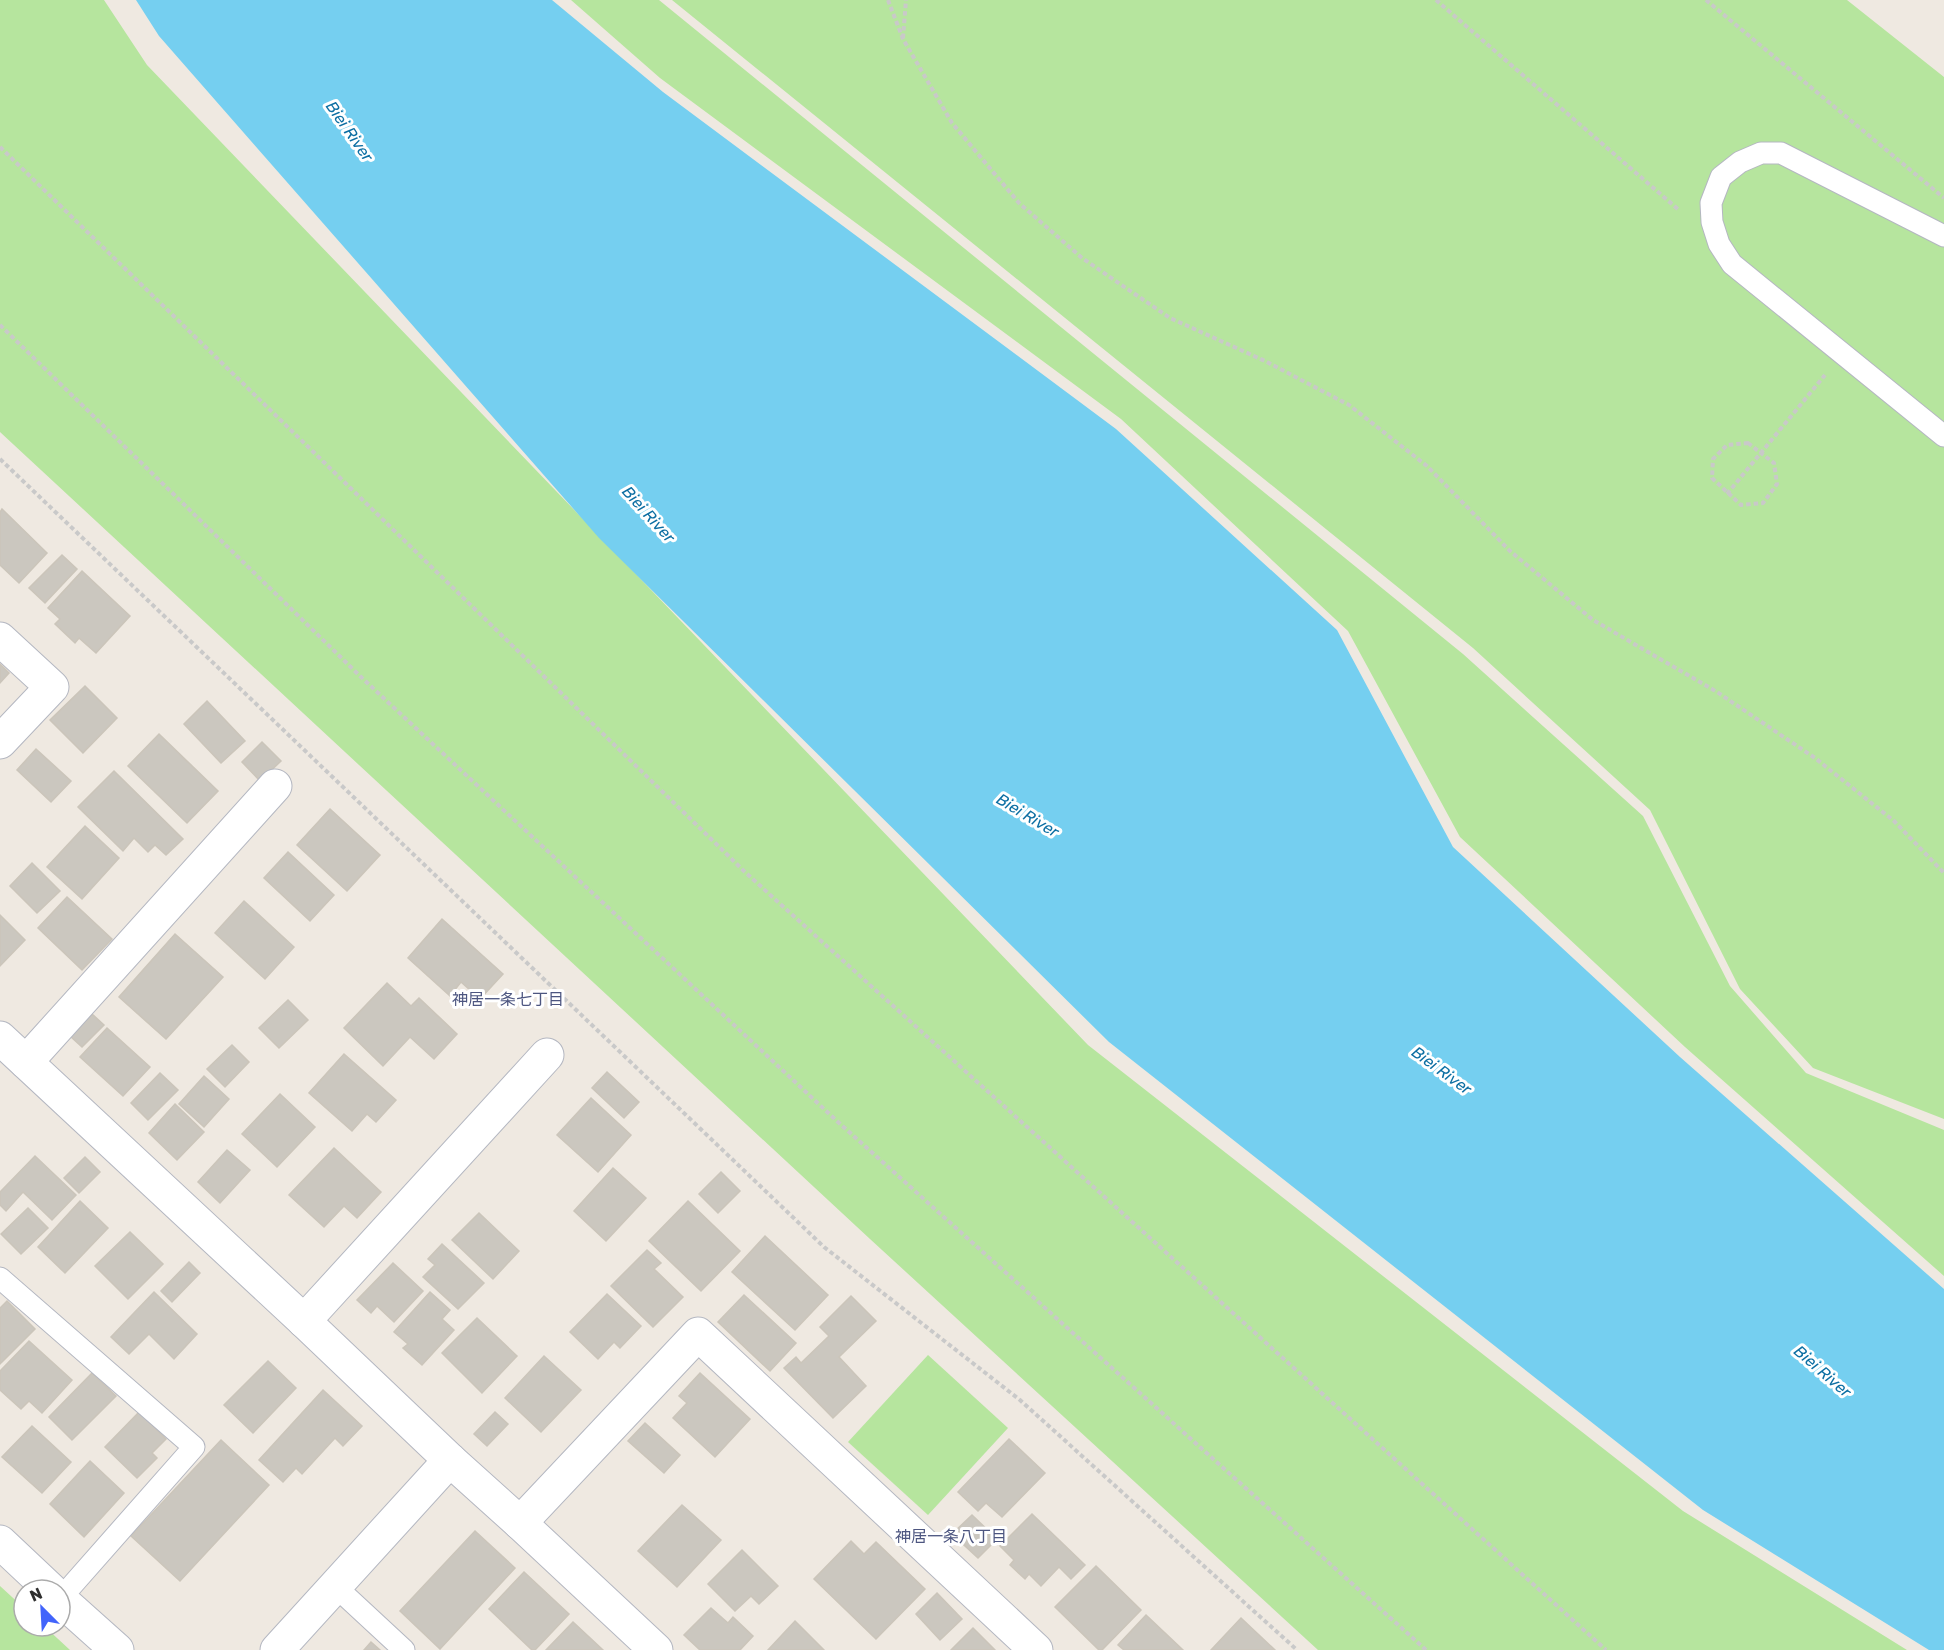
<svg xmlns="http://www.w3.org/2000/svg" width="1944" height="1650" font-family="Rubik,'Noto Sans JP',sans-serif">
  <rect width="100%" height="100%" fill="#efe9e1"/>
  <g fill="#b6e59e">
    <polygon points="0,0 104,0 147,65 1088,1045 1683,1511 1907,1650 1318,1650 870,1239 0,432"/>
    <polygon points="571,0 659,0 1463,654 1643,816 1730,986 1806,1073 1944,1130 1944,1276 1685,1047 1460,837 1348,631 1121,419 660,78"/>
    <polygon points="672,0 1847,0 1944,77 1944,1119 1813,1068 1740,989 1650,810 1473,648"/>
    <polygon points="928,1355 1008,1428 928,1515 848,1442"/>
    <polygon points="0,1586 24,1608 24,1626 44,1626 70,1650 0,1650"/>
  </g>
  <polygon fill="#75cff0" points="136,0 552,0 663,92 1116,429 1337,630 1453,847 1680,1057 1944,1289 1944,1650 1929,1650 1703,1510 1109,1042 599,538 159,36"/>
  <g fill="#cbc7bf" stroke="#cbc5ba" stroke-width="1.5">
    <polygon points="2,509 47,553 19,583 0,565 0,512"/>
    <polygon points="62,555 77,569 45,603 29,588"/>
    <polygon points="82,571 130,616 96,653 79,638 75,643 55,624 60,619 48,608"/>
    <polygon points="0,664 9,673 0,683"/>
    <polygon points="85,686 117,718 83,753 50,720"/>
    <polygon points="207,701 245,741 221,763 184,724"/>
    <polygon points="159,734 218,791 187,823 128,766"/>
    <polygon points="262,742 281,761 260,781 242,762"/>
    <polygon points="36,749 71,781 51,802 17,770"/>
    <polygon points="114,771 183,839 166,855 155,845 148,852 134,838 123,851 78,807"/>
    <polygon points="330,809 380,855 347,891 297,845"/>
    <polygon points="85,826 119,858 82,899 47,867"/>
    <polygon points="288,852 334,895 310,921 264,878"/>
    <polygon points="32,863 60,891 37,913 10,886"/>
    <polygon points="67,897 112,939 82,970 38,928"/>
    <polygon points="244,901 294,947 265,979 215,933"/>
    <polygon points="0,915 25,940 0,966"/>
    <polygon points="442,919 503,974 480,999 461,982 450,996 408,958"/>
    <polygon points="175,934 223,977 166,1039 119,997"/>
    <polygon points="387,983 411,1006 419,998 457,1034 434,1059 410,1037 383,1066 344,1028"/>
    <polygon points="288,1000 308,1020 279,1048 259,1028"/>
    <polygon points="92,1014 104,1025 82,1047 70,1036"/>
    <polygon points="107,1028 150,1067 123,1096 80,1057"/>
    <polygon points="232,1045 249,1062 225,1087 207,1069"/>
    <polygon points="344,1054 396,1100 376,1122 367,1114 352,1131 309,1093"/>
    <polygon points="607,1072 639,1102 624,1118 592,1088"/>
    <polygon points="160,1073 178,1090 148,1120 131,1103"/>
    <polygon points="204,1076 229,1099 204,1127 179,1104"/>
    <polygon points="280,1094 315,1127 277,1167 242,1134"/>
    <polygon points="591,1098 631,1135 598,1172 557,1135"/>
    <polygon points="175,1104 204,1132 177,1160 149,1133"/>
    <polygon points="334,1148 381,1192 357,1218 344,1206 324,1227 289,1195"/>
    <polygon points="227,1150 250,1170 220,1203 198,1182"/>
    <polygon points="35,1156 76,1195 52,1220 23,1192 6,1211 0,1205 0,1192"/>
    <polygon points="85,1157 100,1172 79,1193 64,1178"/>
    <polygon points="613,1168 646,1198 606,1241 574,1211"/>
    <polygon points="721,1172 740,1191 718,1213 699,1194"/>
    <polygon points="80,1201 108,1228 65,1273 38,1247"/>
    <polygon points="688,1201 740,1251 701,1291 649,1241"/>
    <polygon points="28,1208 48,1228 21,1254 1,1234"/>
    <polygon points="479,1213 519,1251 493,1279 452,1240"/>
    <polygon points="130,1232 163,1264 128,1299 95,1266"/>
    <polygon points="765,1236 828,1295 795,1330 732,1272"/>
    <polygon points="442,1244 484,1283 458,1309 423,1277 435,1265 428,1259"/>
    <polygon points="647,1250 661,1263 654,1269 683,1297 653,1327 611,1286"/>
    <polygon points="189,1262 200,1273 172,1302 161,1291"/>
    <polygon points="393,1263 423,1291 394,1322 377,1306 371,1313 357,1300"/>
    <polygon points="154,1292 197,1334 174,1359 149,1334 129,1354 111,1337"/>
    <polygon points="430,1292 450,1310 442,1319 454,1330 422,1365 403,1348 408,1344 394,1332"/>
    <polygon points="607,1294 641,1326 620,1348 614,1342 598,1359 570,1332"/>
    <polygon points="744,1295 796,1343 770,1371 718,1322"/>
    <polygon points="851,1296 876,1321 839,1357 866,1386 833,1418 784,1368 796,1357 801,1363 829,1336 820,1327"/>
    <polygon points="7,1301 35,1329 0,1364 0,1308"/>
    <polygon points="477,1318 517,1356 482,1393 442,1353"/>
    <polygon points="29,1341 72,1380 42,1413 29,1401 21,1409 0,1390 0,1371"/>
    <polygon points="544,1356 581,1390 541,1432 505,1398"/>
    <polygon points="268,1361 296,1388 253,1433 224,1405"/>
    <polygon points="92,1373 116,1396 72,1440 49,1417"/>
    <polygon points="700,1373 750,1419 715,1457 673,1418 687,1403 679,1396"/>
    <polygon points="323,1390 362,1426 343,1446 335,1438 302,1474 296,1468 283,1482 259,1460"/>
    <polygon points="139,1412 166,1439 152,1453 157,1458 137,1478 105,1447"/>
    <polygon points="495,1412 508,1424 487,1446 474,1434"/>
    <polygon points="645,1423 680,1455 664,1473 628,1441"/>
    <polygon points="32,1426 71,1462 42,1493 2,1457"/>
    <polygon points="1009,1439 1045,1473 1002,1517 986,1503 978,1511 958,1492"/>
    <polygon points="221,1440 269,1485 180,1581 131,1536"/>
    <polygon points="90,1461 124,1493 84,1537 50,1504"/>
    <polygon points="682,1505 721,1540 677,1587 638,1551"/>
    <polygon points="1032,1514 1085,1565 1071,1579 1059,1567 1041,1586 1029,1574 1025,1579 1010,1565 1014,1560 1000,1546"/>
    <polygon points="972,1515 997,1539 978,1558 952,1534"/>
    <polygon points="475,1531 515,1568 440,1649 400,1611"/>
    <polygon points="851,1541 864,1554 876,1542 925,1589 876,1639 814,1579"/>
    <polygon points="742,1550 778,1586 759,1604 751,1596 735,1611 708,1584"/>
    <polygon points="1096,1566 1141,1610 1102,1650 1099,1650 1055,1607"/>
    <polygon points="524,1572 569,1614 535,1650 532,1650 489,1609"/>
    <polygon points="937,1593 962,1619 940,1640 916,1614"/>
    <polygon points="711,1608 728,1623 733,1617 753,1636 740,1650 700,1650 684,1635"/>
    <polygon points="1146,1615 1183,1650 1124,1650 1118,1645"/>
    <polygon points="1241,1618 1275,1650 1211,1650"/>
    <polygon points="795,1621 824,1650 768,1650"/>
    <polygon points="573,1622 603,1650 546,1650"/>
    <polygon points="973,1628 995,1650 951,1650"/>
    <polygon points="371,1642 380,1650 364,1650"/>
  </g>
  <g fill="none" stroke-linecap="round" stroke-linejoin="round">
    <defs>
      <g id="service">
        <polyline points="1944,236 1781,153 1761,153 1740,162 1721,177 1711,203 1712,222 1719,244 1732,264 1944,436"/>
        <polyline points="0,1278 194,1447 60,1599"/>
        <polyline points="335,1586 404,1650"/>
      </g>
      <g id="minor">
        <polyline points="0,639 52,687 0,742"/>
        <polyline points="0,1038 304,1321 450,1460 520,1523 656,1650"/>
        <polyline points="26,1062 275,786"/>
        <polyline points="304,1321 547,1055"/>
        <polyline points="520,1523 698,1334 1036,1650"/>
        <polyline points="0,1542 51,1590"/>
        <polyline points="60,1599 117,1650"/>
        <polyline points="277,1650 450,1460"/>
      </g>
    </defs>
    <use href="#service" stroke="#b4b7c1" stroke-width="23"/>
    <use href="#minor" stroke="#b4b7c1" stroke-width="35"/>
    <g stroke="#c9c9c9" stroke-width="4" stroke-dasharray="4.5 3" stroke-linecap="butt">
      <polyline points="888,0 903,39 952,123 1019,203 1082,258 1170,318 1265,361 1349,405 1427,466 1510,551 1593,620 1717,692 1815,758 1894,821 1944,873"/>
      <polyline points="1436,0 1680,211"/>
      <polyline points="1706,0 1944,198"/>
      <polyline points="903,38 906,0"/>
      <polyline points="0,147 746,873 1606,1650"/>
      <polyline points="0,325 361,677 838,1122 1426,1650"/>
      <polygon points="1748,443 1774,463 1777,484 1763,503 1741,505 1712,478 1713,459 1727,445"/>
      <polyline points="0,459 824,1247 1020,1400 1297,1650"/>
      <polyline points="1727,494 1825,375"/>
    </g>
    <use href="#service" stroke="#fff" stroke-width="21"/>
    <use href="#minor" stroke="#fff" stroke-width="33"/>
  </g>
  <g text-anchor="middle" stroke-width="6" stroke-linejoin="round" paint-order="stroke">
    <g font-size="16" font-style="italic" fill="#0d6fa3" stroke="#fff">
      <text transform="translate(350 131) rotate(55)" y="6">Biei River</text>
      <text transform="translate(649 514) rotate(48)" y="6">Biei River</text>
      <text transform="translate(1028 815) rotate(31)" y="6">Biei River</text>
      <text transform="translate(1442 1070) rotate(36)" y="6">Biei River</text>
      <text transform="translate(1823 1371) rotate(41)" y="6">Biei River</text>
    </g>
    <g font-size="16" fill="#4d5680" stroke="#fff">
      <text x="508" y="1005">神居一条七丁目</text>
      <text x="951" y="1542">神居一条八丁目</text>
    </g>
  </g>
  <g transform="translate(42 1608) rotate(336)"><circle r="28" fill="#ffffff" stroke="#ababab" stroke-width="1.5"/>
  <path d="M0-4.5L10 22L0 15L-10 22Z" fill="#4264fb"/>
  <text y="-9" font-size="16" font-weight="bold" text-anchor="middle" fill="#2e2e2e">N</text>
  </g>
</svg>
